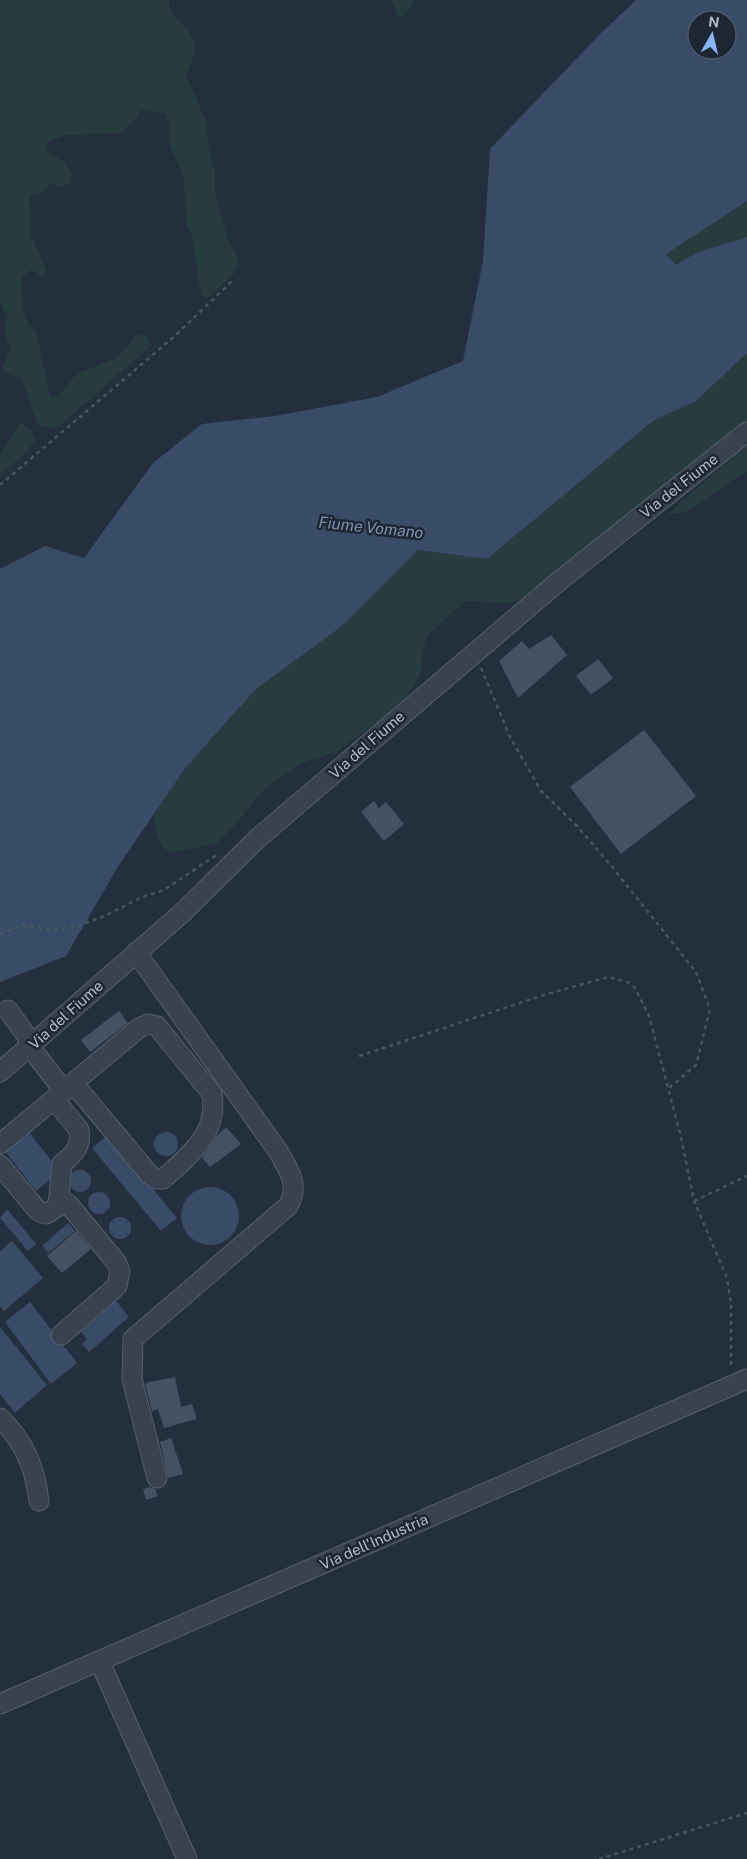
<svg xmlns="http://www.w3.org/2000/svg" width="747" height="1859" font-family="'Public Sans',sans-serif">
  <rect width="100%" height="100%" fill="#242f3e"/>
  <g fill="#263c3f">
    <path d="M0 0H169V8C190 37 205 36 186 75L206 121 212 165 215 169V194L228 240 238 259 237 268 232 276 207 298 201 295 192 236 187 225 183 175 168 141 170 129 166 114 142 110 137 118 120 133 66 135 47 143 46 151 64 161 72 173 70 184 60 187 51 183 43 192 30 196 31 236 47 271 42 276 31 270 21 277 23 309 27 321 37 335 50 396H59L76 374 116 358 138 334 146 336 152 345 57 428 43 427 36 420 22 378 10 375 2 368 11 347 4 333 7 316 0 302Z"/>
    <polygon points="391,0 416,0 400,19"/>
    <polygon points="747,201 747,237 696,253 675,265 666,254"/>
    <polygon points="747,353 747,428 617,529 559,566 523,599 508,603 465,601 426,637 420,673 404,704 336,752 302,763 262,791 237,823 217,843 172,853 162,847 156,831 154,814 186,767 255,690 342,626 418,550 487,559 653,421 696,401"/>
    <polygon points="20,423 30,429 35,440 28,450 0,476 0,455"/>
    <polygon points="747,446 747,471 687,512 667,514"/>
  </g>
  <g fill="#394c67" fill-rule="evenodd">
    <path d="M636 0H747V201L666 254 676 265 696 253 747 237V353L696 401 653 421 487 559 418 550 342 626 255 690 186 767 117 868 66 956 0 982V569L45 546 84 558 153 463 202 424 275 416 377 397 463 361 483 261 490 149 601 33ZM697 20H727V50H697Z"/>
    <polygon points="28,1131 60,1172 36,1191 4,1150"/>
    <circle cx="166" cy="1144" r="12"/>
    <polygon points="108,1135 177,1218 161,1231 92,1148"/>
    <circle cx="80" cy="1181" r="11"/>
    <circle cx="210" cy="1216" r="29"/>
    <circle cx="99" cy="1203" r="11"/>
    <polygon points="7,1209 36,1244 28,1251 0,1218"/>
    <circle cx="120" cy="1228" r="11"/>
    <polygon points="68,1223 75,1231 48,1253 42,1246"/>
    <polygon points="12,1241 43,1278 4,1311 0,1306 0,1251"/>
    <polygon points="116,1301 129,1317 89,1352 82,1344 87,1339 81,1332"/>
    <polygon points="30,1302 77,1363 51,1384 5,1322"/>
    <polygon points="0,1327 47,1385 15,1413 0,1394"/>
  </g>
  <g fill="#455162">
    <polygon points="551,635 567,655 518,698 499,661 522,641 529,649"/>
    <polygon points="598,659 613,678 591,695 576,676"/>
    <polygon points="644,730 696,796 621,854 570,787"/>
    <polygon points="374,801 379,808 386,802 404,824 384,841 361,812"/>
    <polygon points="119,1011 128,1023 90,1052 81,1040"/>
    <polygon points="226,1127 241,1144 210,1167 202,1158 217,1136"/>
    <polygon points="76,1231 91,1249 62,1273 47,1256"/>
    <polygon points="175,1377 181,1407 192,1404 197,1419 164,1428 158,1409 152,1411 145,1383"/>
    <polygon points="171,1438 183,1474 168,1478 160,1442"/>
    <polygon points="150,1487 155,1489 158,1496 146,1500 143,1489"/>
  </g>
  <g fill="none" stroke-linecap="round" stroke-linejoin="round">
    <defs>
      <g id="minor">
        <path d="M136 952 278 1151C289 1170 300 1186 288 1206L133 1339 132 1379 157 1478"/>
        <polyline points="8,1010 33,1045"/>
        <polyline points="30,1047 64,1091"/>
        <polyline points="0,1072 181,914 257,839 559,581 747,432"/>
        <path d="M54 1099 79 1130C82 1146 74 1154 62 1164L58 1206"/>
        <path d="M0 1144 64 1091 73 1083 139 1028 148 1024 157 1026 212 1094C219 1133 189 1156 163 1179H156L149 1174 73 1083"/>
        <polyline points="0,1165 38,1211 46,1214 65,1202 70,1206 116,1262 120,1271 117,1286 61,1335"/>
        <path d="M0 1418C25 1442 35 1468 39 1501"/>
        <polyline points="100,1662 187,1859"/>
        <polyline points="0,1704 747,1379"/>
      </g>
    </defs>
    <use href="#minor" stroke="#565f6c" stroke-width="21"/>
    <g stroke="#44595c" stroke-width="2.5" stroke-dasharray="4 4" stroke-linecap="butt">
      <polyline points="0,485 176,335 233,280"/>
      <polyline points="481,668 510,737 541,791 577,826 613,868 696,972 710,1009 696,1065 668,1089"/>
      <polyline points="0,934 24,925 52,930 78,926 107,915 142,897 164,890 218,854"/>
      <polyline points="359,1056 544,995 590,982 609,977 630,983 635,988 649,1016 681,1137 694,1201 727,1278 731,1304 731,1369"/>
      <polyline points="694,1201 747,1176"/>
      <polyline points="599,1859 747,1813"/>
    </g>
    <use href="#minor" stroke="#38414e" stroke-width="19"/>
  </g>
  <g text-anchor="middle" stroke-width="5" stroke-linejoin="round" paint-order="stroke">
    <g font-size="15" fill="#b4bcc9" stroke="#1d2633">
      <text transform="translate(679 486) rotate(-38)" y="5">Via del Fiume</text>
      <text transform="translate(367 745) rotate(-41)" y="5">Via del Fiume</text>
      <text transform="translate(66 1015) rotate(-42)" y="5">Via del Fiume</text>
      <text transform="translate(374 1542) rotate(-24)" y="5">Via dell'Industria</text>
    </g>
    <g font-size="16" font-style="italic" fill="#7c92b1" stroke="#1d2633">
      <text transform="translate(371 527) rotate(6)" y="6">Fiume Vomano</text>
    </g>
  </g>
  <g transform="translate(712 35) rotate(8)"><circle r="24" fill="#1d2633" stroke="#59626f"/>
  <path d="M0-4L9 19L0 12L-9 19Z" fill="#8ab4f8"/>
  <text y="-8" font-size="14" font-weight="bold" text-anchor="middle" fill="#b4bcc9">N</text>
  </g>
</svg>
